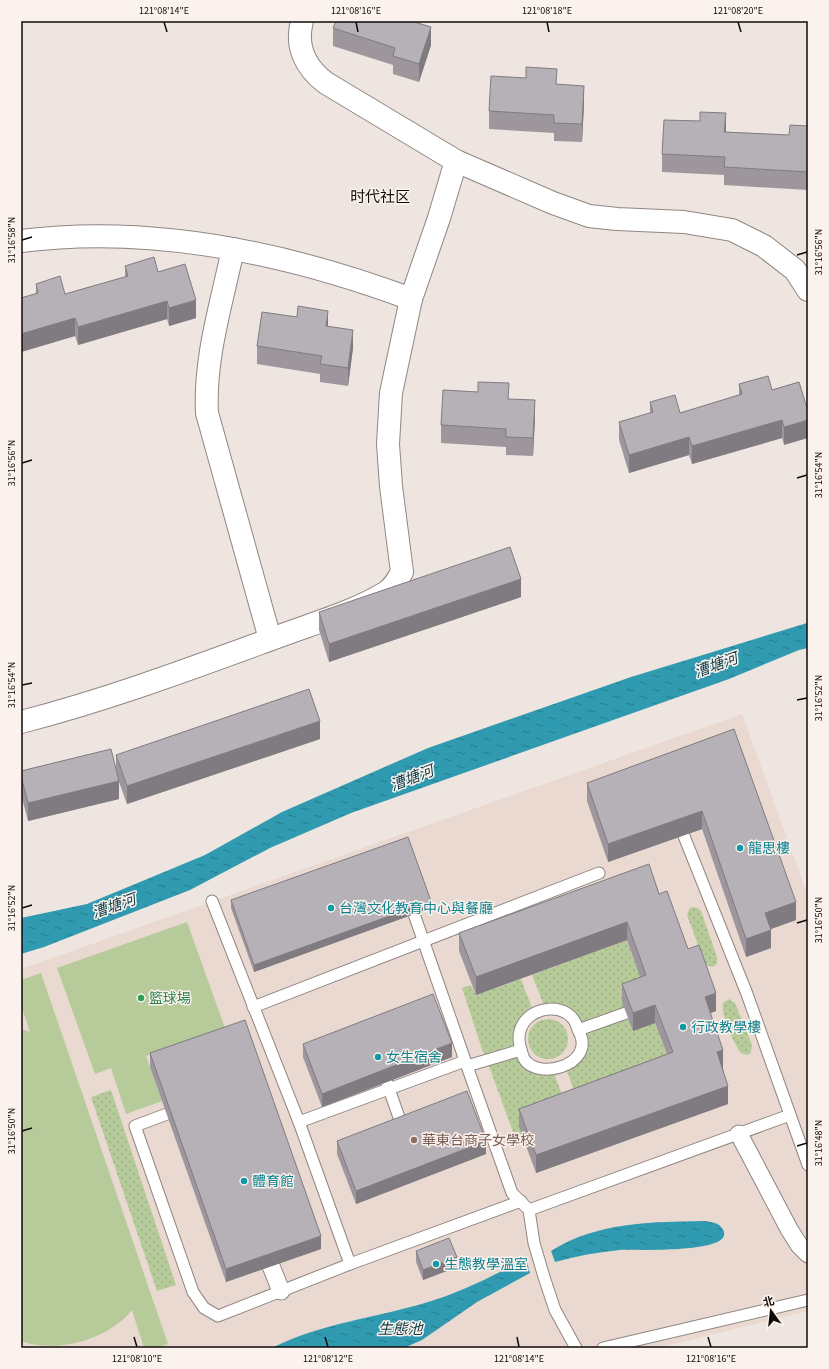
<svg xmlns="http://www.w3.org/2000/svg" width="829" height="1369" font-family="'Source Sans 3','Noto Sans SC',sans-serif">
  <defs>
    <pattern id="grass-dots" width="8" height="8" patternUnits="userSpaceOnUse"><rect width="8" height="8" fill="#b6cb99"/><path d="M2 2h.1M6 6h.1" fill="none" stroke="#9bad82" stroke-width="1.8" stroke-linecap="round"/></pattern>
    <pattern id="water-ripples" width="26" height="14" patternUnits="userSpaceOnUse"><rect width="26" height="14" fill="#2f9ab0"/><path d="M2 4q2-2 4 0t4 0M15 11q2-2 4 0t4 0" fill="none" stroke="#267c8d"/></pattern>
  </defs>
  <rect width="100%" height="100%" fill="#efe5e0"/>
  <polygon fill="#ead9d0" points="742,714 808,896 808,1311 658,1348 21,1348 21,969"/>
  <g fill="url(#grass-dots)">
    <polygon points="692,907 698,908 701,911 717,957 717,964 713,967 706,965 704,961 687,915 689,909"/>
    <polygon points="627,940 646,993 624,1008 577,1024 545,1008 532,975"/>
    <polygon points="521,979 534,1013 520,1043 484,1055 462,988 471,985 476,995"/>
    <path d="M729 999 735 1003 752 1045 751 1052 748 1055 741 1053C734 1045 720 1013 723 1003Z"/>
    <polygon points="628,1018 655,1023 673,1070 579,1104 565,1066 574,1061 581,1034"/>
    <circle cx="548" cy="1039" r="20"/>
    <polygon points="522,1055 552,1069 568,1109 519,1126 524,1140 517,1143 489,1066"/>
    <polygon points="111,1090 176,1285 157,1291 91,1097"/>
  </g>
  <g fill="#b6cb99">
    <polygon points="187,922 225,1028 146,1056 162,1101 126,1114 111,1068 95,1074 57,968"/>
    <path d="M41 973 168 1344 157 1348H144L132 1310C108 1340 56 1354 21 1341V1029L30 1032 21 1005V980Z"/>
  </g>
  <g fill="url(#water-ripples)">
    <polygon points="808,620 808,648 799,650 729,679 351,813 270,848 190,890 44,947 21,954 21,918 87,904 205,855 282,812 428,748 631,677 807,623"/>
    <path d="M704 1221C710 1222 717 1222 721 1227 745 1255 629 1249 620 1250 598 1252 576 1256 555 1262L551 1251C596 1222 652 1222 704 1221Z"/>
    <path d="M526 1259 530 1273 477 1302 422 1340 404 1348H272C321 1323 376 1318 428 1302 462 1292 494 1275 526 1259Z"/>
  </g>
  <g fill="none" stroke-linecap="round" stroke-linejoin="round">
    <defs>
      <g id="service">
        <polyline points="684,836 747,994 808,1165"/>
        <polyline points="212,901 299,1122 465,1061"/>
        <polyline points="414,914 467,1066 521,1050"/>
        <polyline points="253,1007 599,873"/>
        <path d="M578 1030C600 1067 528 1084 522 1053 520 1047 518 1037 520 1031 527 1004 572 1000 578 1030L626 1013"/>
        <polyline points="467,1066 512,1193 529,1210 534,1243 544,1277 555,1310 576,1348"/>
        <polyline points="387,1083 403,1129"/>
        <polyline points="167,1114 135,1126 193,1292 204,1308 218,1316 350,1264"/>
        <polyline points="299,1122 350,1264 521,1201"/>
        <polyline points="529,1210 790,1115"/>
        <polyline points="603,1348 808,1300"/>
      </g>
      <g id="pedestrian">
        <polyline points="739,1134 789,1229 799,1245 808,1254"/>
        <polyline points="271,1266 281,1291"/>
      </g>
      <g id="minor">
        <path d="M302 21C295 47 306 68 326 83L456 161 553 203 589 216 617 219 684 222 732 230 764 246 795 270 808 290"/>
        <path d="M21 241C154 224 287 253 411 299"/>
        <path d="M233 249C222 302 204 358 207 413L270 639"/>
        <path d="M21 722C106 700 187 670 269 640 307 625 350 614 385 593 393 588 397 581 402 572L391 486 388 444 391 393 411 299 439 218 456 161"/>
      </g>
    </defs>
    <use href="#service" stroke="#8f8682" stroke-width="13"/>
    <use href="#pedestrian" stroke="#8f8682" stroke-width="19"/>
    <use href="#minor" stroke="#8f8682" stroke-width="24"/>
    <use href="#service" stroke="#fff" stroke-width="11"/>
    <use href="#pedestrian" stroke="#fff" stroke-width="17"/>
    <use href="#minor" stroke="#fff" stroke-width="22"/>
  </g>
  <g fill="#9d979d">
    <polygon points="333,28 431,45 419,82 393,74 393,65 333,46"/>
    <polygon points="557,84 584,104 582,142 554,141 554,133 489,129 489,111"/>
    <polygon points="808,126 808,190 724,185 724,175 662,172 662,154 726,132 789,135"/>
    <polygon points="125,266 158,272 196,318 169,326 167,319 78,345 75,336 21,352 21,298 36,294 36,284 65,294 125,277"/>
    <polygon points="328,326 353,348 348,386 320,382 320,374 257,364 257,346"/>
    <polygon points="799,382 784,445 782,438 692,464 689,455 629,473 619,440 619,422 650,413 650,402 680,413 739,395 739,384 772,390"/>
    <polygon points="509,399 535,418 533,456 506,455 506,447 441,443 441,425"/>
    <polygon points="521,597 329,662 319,630 319,612"/>
    <polygon points="734,729 796,920 771,929 771,948 746,957 702,829 608,862 587,801 587,783"/>
    <polygon points="320,739 127,804 119,782 119,799 28,821 21,794 21,771 116,769 116,755"/>
    <polygon points="659,894 688,949 716,1011 710,1013 723,1068 728,1104 536,1173 519,1127 519,1109 667,1054 655,1023 633,1031 622,1002 622,984 640,977 627,940 476,995 459,951 459,933"/>
    <polygon points="231,900 431,908 254,972 231,908"/>
    <polygon points="303,1044 452,1057 322,1107 303,1057"/>
    <polygon points="150,1053 321,1249 226,1282 150,1067"/>
    <polygon points="337,1141 486,1154 356,1204 337,1154"/>
    <polygon points="416,1251 457,1267 423,1280 416,1262"/>
  </g>
  <g fill="#7f7b80">
    <polygon points="431,27 431,45 419,82 419,64"/>
    <polygon points="584,86 584,104 582,142 582,124"/>
    <polygon points="726,113 726,131 724,150 724,132"/>
    <polygon points="196,300 196,318 169,326 169,308"/>
    <polygon points="167,301 167,319 78,345 78,327"/>
    <polygon points="328,311 328,329 326,326"/>
    <polygon points="75,318 75,336 21,352 21,334"/>
    <polygon points="353,330 353,348 348,386 348,368"/>
    <polygon points="535,400 535,418 533,456 533,438"/>
    <polygon points="782,420 782,438 692,464 692,446"/>
    <polygon points="808,420 808,438 784,445 784,427"/>
    <polygon points="689,437 689,455 629,473 629,455"/>
    <polygon points="521,579 521,597 329,662 329,644"/>
    <polygon points="320,721 320,739 127,804 127,786"/>
    <polygon points="119,781 119,799 28,821 28,803"/>
    <polygon points="702,811 702,829 608,862 608,844"/>
    <polygon points="431,901 431,908 254,972 254,965"/>
    <polygon points="796,902 796,920 765,931 765,913"/>
    <polygon points="627,922 627,940 476,995 476,977"/>
    <polygon points="771,930 771,948 746,957 746,939"/>
    <polygon points="716,993 716,1011 705,1015 705,997"/>
    <polygon points="655,1005 655,1023 633,1031 633,1013"/>
    <polygon points="452,1043 452,1057 322,1107 322,1094"/>
    <polygon points="723,1050 723,1068 717,1070 717,1052"/>
    <polygon points="728,1086 728,1104 536,1173 536,1155"/>
    <polygon points="486,1141 486,1154 356,1204 356,1191"/>
    <polygon points="321,1236 321,1249 226,1282 226,1269"/>
    <polygon points="457,1257 457,1267 423,1280 423,1270"/>
  </g>
  <g fill="#b6b0b7" stroke="#7f7b80">
    <polygon points="336,21 411,21 431,27 419,64 393,56 395,48 333,28"/>
    <polygon points="526,67 557,69 556,84 584,86 582,124 554,123 554,115 489,111 491,76 526,78"/>
    <polygon points="700,112 726,113 724,132 789,135 790,125 808,126 808,172 724,167 725,157 662,154 664,120 700,121"/>
    <polygon points="154,257 158,272 185,264 196,300 169,308 167,301 78,327 75,318 21,334 21,298 38,293 36,284 60,276 65,294 128,276 125,266"/>
    <polygon points="298,306 328,311 326,326 353,330 348,368 320,364 322,356 257,346 262,312 297,317"/>
    <polygon points="768,376 772,390 799,382 808,411 808,420 784,427 782,420 692,446 689,437 629,455 619,422 653,412 650,402 675,395 680,413 742,394 739,384"/>
    <polygon points="478,382 509,383 508,399 535,400 533,438 506,437 506,429 441,425 443,390 478,392"/>
    <polygon points="510,547 521,579 329,644 319,612"/>
    <polygon points="309,689 320,721 127,786 116,755"/>
    <polygon points="734,729 796,902 765,913 771,930 746,939 702,811 608,844 587,783"/>
    <polygon points="111,749 119,781 28,803 21,776 21,771"/>
    <polygon points="408,837 431,901 254,965 231,900"/>
    <polygon points="649,864 659,894 667,891 688,949 699,945 716,993 705,997 723,1050 717,1052 728,1086 536,1155 519,1109 673,1052 655,1005 633,1013 622,984 646,975 627,922 476,977 459,933"/>
    <polygon points="433,994 452,1043 322,1094 303,1044"/>
    <polygon points="245,1020 321,1236 226,1269 150,1053"/>
    <polygon points="467,1091 486,1141 356,1191 337,1141"/>
    <polygon points="449,1238 457,1257 423,1270 416,1251"/>
  </g>
  <path fill="none" stroke="#0e0a09" stroke-width="1.5" d="M164 22 167 32M356 22 358 32M547 22 549 32M738 22 741 32M22 240 32 237M797 255 807 252M22 463 32 460M797 478 807 475M22 685 32 683M797 700 807 698M22 908 32 905M797 923 807 920M22 1131 32 1128M797 1146 807 1143M134 1337 137 1347M325 1337 328 1347M517 1337 519 1347M708 1337 711 1347"/>
  <g fill="#0f9aa8" stroke="#fcf2ed" stroke-width="1.5">
    <circle cx="740" cy="848" r="4"/>
    <circle cx="331" cy="908" r="4"/>
    <circle cx="683" cy="1027" r="4"/>
    <circle cx="378" cy="1057" r="4"/>
    <circle cx="244" cy="1181" r="4"/>
    <circle cx="436" cy="1264" r="4"/>
  </g>
  <circle fill="#2e9e5b" stroke="#fcf2ed" stroke-width="1.5" cx="141" cy="998" r="4"/>
  <circle fill="#8d6e63" stroke="#fcf2ed" stroke-width="1.5" cx="414" cy="1140" r="4"/>
  <g text-anchor="middle" stroke-width="3" stroke-linejoin="round" paint-order="stroke">
    <g font-size="14" fill="#0d838f" stroke="#fcf2ed" text-anchor="start">
      <text x="748" y="853">龍思樓</text>
      <text x="339" y="913">台灣文化教育中心與餐廳</text>
      <text x="691" y="1032">行政教學樓</text>
      <text x="386" y="1062">女生宿舍</text>
      <text x="252" y="1186">體育館</text>
      <text x="444" y="1269">生態教學溫室</text>
    </g>
    <g font-size="14" fill="#27864d" stroke="#fcf2ed" text-anchor="start">
      <text x="149" y="1003">籃球場</text>
    </g>
    <g font-size="14" fill="#785e54" stroke="#fcf2ed" text-anchor="start">
      <text x="422" y="1145">華東台商子女學校</text>
    </g>
    <g font-size="15" fill="#0e0a09" stroke="#fcf2ed">
      <text x="380" y="202">时代社区</text>
    </g>
    <g font-size="15" font-style="italic" fill="#12404a" stroke="#fcf2ed">
      <text transform="translate(716 665) rotate(-20)" y="5">漕塘河</text>
      <text transform="translate(412 778) rotate(-21)" y="5">漕塘河</text>
      <text transform="translate(114 906) rotate(-19)" y="5">漕塘河</text>
      <text x="400" y="1334">生態池</text>
    </g>
  </g>
  <rect width="829" height="1369" fill="none" stroke="#fcf2ed" stroke-width="44"/>
  <g transform="translate(771 1311) rotate(345)" stroke="#fcf2ed" stroke-width="3" paint-order="stroke">
  <path d="M0-3L7 15L0 10L-7 15Z" fill="#0e0a09"/>
  <text y="-6" font-size="11" font-weight="bold" text-anchor="middle" fill="#0e0a09">北</text>
  </g>
  <rect x="22" y="22" width="785" height="1325" fill="none" stroke="#0e0a09" stroke-width="1.5"/>
  <g font-size="10" text-anchor="middle" fill="#0e0a09">
    <text x="164" y="14">121°08'14"E</text>
    <text x="356" y="14">121°08'16"E</text>
    <text x="547" y="14">121°08'18"E</text>
    <text x="738" y="14">121°08'20"E</text>
    <text transform="translate(11 240) rotate(-90)" y="4">31°16'58"N</text>
    <text transform="translate(818 252) rotate(-90)" y="4">31°16'56"N</text>
    <text transform="translate(11 463) rotate(-90)" y="4">31°16'56"N</text>
    <text transform="translate(818 475) rotate(-90)" y="4">31°16'54"N</text>
    <text transform="translate(11 685) rotate(-90)" y="4">31°16'54"N</text>
    <text transform="translate(818 698) rotate(-90)" y="4">31°16'52"N</text>
    <text transform="translate(11 908) rotate(-90)" y="4">31°16'52"N</text>
    <text transform="translate(818 920) rotate(-90)" y="4">31°16'50"N</text>
    <text transform="translate(11 1131) rotate(-90)" y="4">31°16'50"N</text>
    <text transform="translate(818 1143) rotate(-90)" y="4">31°16'48"N</text>
    <text x="137" y="1362">121°08'10"E</text>
    <text x="328" y="1362">121°08'12"E</text>
    <text x="519" y="1362">121°08'14"E</text>
    <text x="711" y="1362">121°08'16"E</text>
  </g>
</svg>
